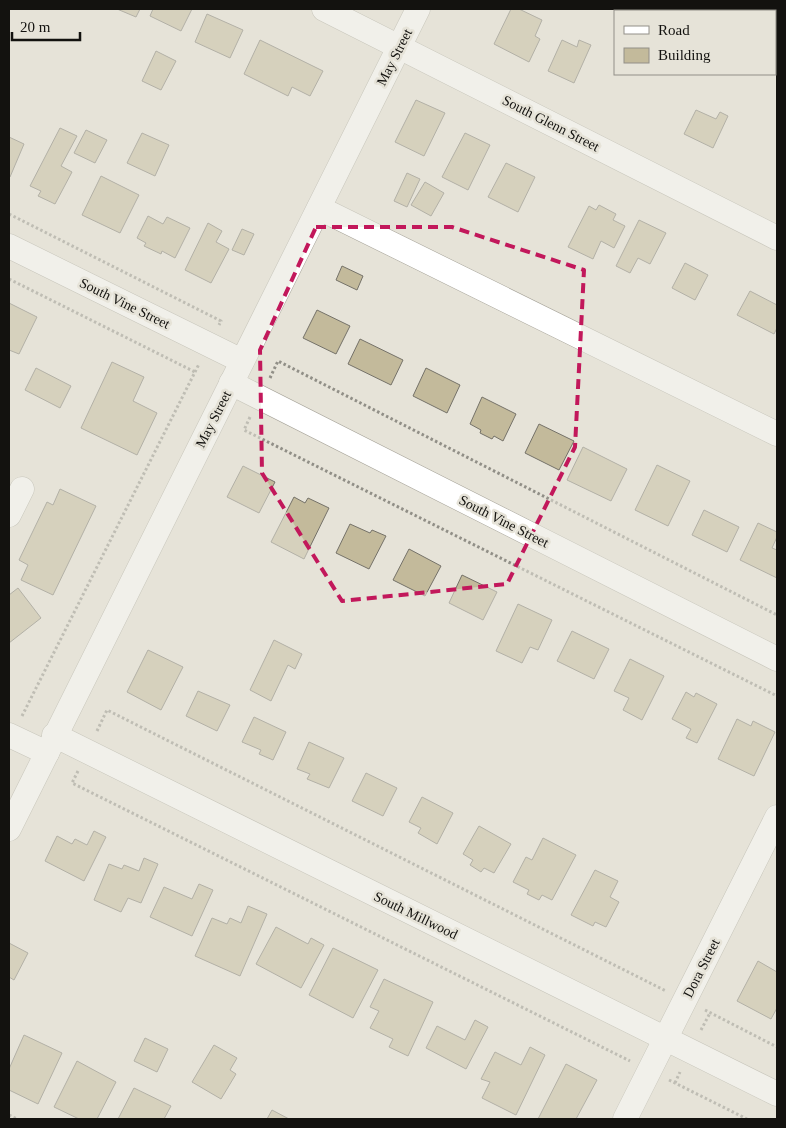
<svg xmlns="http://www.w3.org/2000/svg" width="786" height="1128" font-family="Georgia,serif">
  <rect width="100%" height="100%" fill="#e6e3d8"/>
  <g fill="#c3ba9b" stroke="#757269">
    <polygon points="117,9 140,9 136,17"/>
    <polygon points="153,9 192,9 181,31 150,16"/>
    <polygon points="511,9 519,9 542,20 535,36 540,39 529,62 494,44"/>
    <polygon points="207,14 243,30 230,58 195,42"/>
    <polygon points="260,40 323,71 310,96 292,87 288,96 244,74"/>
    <polygon points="562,40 577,47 579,40 591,45 574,83 548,71"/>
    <polygon points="156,51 176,61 161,90 142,81"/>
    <polygon points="416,100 445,113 424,156 395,142"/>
    <polygon points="696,110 716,119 720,112 728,116 713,148 684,134"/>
    <polygon points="60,128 77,136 61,166 72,172 55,204 38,196 41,191 30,186"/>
    <polygon points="86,130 107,140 95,163 74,153"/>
    <polygon points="142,133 169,145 155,176 127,163"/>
    <polygon points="465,133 490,145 468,190 442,177"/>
    <polygon points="9,137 24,144 10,177 9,176"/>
    <polygon points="506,163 535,177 518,212 488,197"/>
    <polygon points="407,173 420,179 407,207 394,201"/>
    <polygon points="101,176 139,195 120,233 82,215"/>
    <polygon points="425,182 444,193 431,216 411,205"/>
    <polygon points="599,205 616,214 613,220 625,226 614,248 601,241 593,259 568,247 589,206 596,210"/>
    <polygon points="148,216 163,224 167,217 190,228 175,258 162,251 161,254 144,246 146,243 137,238"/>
    <polygon points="639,220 666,233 650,264 638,258 630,273 616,266"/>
    <polygon points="208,223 222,231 216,242 229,249 211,283 185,270"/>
    <polygon points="242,229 254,234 244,255 232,250"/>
    <polygon points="685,263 708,275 695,300 672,288"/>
    <polygon points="342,266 363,276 357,290 336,280"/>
    <polygon points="750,291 777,305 777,328 774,334 737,315"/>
    <polygon points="9,303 37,317 19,354 9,350"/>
    <polygon points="317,310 350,326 336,354 303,338"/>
    <polygon points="360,339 403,360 391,385 348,364"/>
    <polygon points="112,362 144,377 133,401 157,413 137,455 81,428"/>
    <polygon points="36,368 71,386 60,408 25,390"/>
    <polygon points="426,368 460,385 447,413 413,396"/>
    <polygon points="482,397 516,414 503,441 494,436 492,439 480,433 481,430 470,424"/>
    <polygon points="539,424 574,441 559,470 525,453"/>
    <polygon points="583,447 627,469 611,501 567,480"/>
    <polygon points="657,465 690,481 668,526 635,510"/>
    <polygon points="243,466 275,482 259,513 227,497"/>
    <polygon points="60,489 96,506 53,595 21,580 28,565 19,560 47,502 53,505"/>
    <polygon points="294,497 305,503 308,498 329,508 304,559 271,542"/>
    <polygon points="704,510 739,527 727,552 692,535"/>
    <polygon points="758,523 777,532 777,537 772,548 777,550 777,578 740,560"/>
    <polygon points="350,524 370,533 372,530 386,536 369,569 336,553"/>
    <polygon points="409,549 441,566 425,596 393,580"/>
    <polygon points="462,575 497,592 483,620 449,603"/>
    <polygon points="18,588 41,618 9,643 9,595"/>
    <polygon points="518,604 552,620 538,650 530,647 522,663 496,651"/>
    <polygon points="572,631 609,649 594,679 557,661"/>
    <polygon points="274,640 302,654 295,669 288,665 271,701 250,690"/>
    <polygon points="148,650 183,667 161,710 127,692"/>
    <polygon points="630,659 664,676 642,720 623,710 629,698 614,691"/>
    <polygon points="198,691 230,705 217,731 186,716"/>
    <polygon points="686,692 694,697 696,693 717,704 697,743 686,738 691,729 672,719"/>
    <polygon points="254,717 286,732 273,760 259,754 261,750 242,742"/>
    <polygon points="737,719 751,726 753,721 775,732 754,776 718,759"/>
    <polygon points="309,742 344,758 329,788 307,779 310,774 297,769"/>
    <polygon points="366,773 397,788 383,816 352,801"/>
    <polygon points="422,797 453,813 437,844 418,833 421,828 409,822"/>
    <polygon points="479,826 511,844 494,873 484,868 481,872 470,865 473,860 463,854"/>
    <polygon points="94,831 106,837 84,881 45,861 57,836 72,844 75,839 87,845"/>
    <polygon points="543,838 576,855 552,900 542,895 539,900 527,894 529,890 513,882 526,857 532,860"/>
    <polygon points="144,858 158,864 141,903 128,898 121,912 94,900 109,864 122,869 124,865 139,871"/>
    <polygon points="595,870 618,881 610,897 619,902 606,927 595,922 593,926 571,915"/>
    <polygon points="199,884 213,890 192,936 150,917 164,887 192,899"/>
    <polygon points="248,906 267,914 240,976 195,956 212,918 227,924 230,918 241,923"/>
    <polygon points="276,927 308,944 311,938 324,945 301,988 256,964"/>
    <polygon points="9,943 28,953 14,980 9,977"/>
    <polygon points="333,948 378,970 353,1018 309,995"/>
    <polygon points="758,961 777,972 777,1008 771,1019 737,1001"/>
    <polygon points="384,979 433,1002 408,1056 389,1047 393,1039 370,1028 379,1011 370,1007"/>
    <polygon points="475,1020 488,1027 466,1069 426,1048 437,1026 465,1040"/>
    <polygon points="24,1035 62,1053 38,1104 9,1090 9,1069"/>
    <polygon points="145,1038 168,1049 157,1072 134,1061"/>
    <polygon points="214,1045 237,1058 230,1070 236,1074 221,1099 192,1082"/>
    <polygon points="530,1047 545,1055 516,1115 482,1098 490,1082 481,1079 495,1052 521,1065"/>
    <polygon points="77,1061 116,1082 97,1119 79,1119 54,1107"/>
    <polygon points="566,1064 597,1080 576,1119 538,1119"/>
    <polygon points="134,1088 171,1106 164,1119 118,1119"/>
    <polygon points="272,1110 289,1119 267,1119"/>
  </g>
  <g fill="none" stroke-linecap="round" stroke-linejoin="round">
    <defs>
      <g id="minor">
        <polyline points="324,9 777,238"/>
        <polyline points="731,9 736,11"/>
        <polyline points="775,31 777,32"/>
        <polyline points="319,208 777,434"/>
        <polyline points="9,246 242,361"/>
        <polyline points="231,383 777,659"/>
        <polyline points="9,515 22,489"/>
        <polyline points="9,735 47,753"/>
        <polyline points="54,735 777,1094"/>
        <polyline points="9,829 418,9"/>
        <polyline points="625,1119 777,817"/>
      </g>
    </defs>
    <use href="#minor" stroke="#a6a399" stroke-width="25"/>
    <g stroke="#918f87" stroke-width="3" stroke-dasharray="2.5 2.5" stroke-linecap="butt">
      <polyline points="9,214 221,321 219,325"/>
      <polyline points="9,279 195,372"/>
      <polyline points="270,378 278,361 777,615"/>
      <polyline points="250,417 244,430 777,696"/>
      <polyline points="22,716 199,364"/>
      <polyline points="97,731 107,710 666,991"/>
      <polyline points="78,771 72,783 630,1061"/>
      <polyline points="705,1010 777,1047"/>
      <polyline points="701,1030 710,1013"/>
      <polyline points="669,1080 747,1119"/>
      <polyline points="675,1083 680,1072"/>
      <polyline points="9,1115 17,1119"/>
    </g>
    <use href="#minor" stroke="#fff" stroke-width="24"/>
  </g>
  <path d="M0 0H786V1128H0ZM316 227H452L584 270 575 447 507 584 342 601 262 473 260 350Z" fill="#e6e3d8" fill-opacity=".55" fill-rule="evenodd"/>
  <path fill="none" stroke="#c2185b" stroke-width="4" stroke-dasharray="10 6" stroke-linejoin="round" d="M316 227H452L584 270 575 447 507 584 342 601 262 473 260 350Z"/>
  <g text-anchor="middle" stroke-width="5" stroke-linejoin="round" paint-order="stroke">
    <g font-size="14" fill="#13120f" stroke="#e6e3d8">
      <text transform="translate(394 57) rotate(-63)" y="5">May Street</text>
      <text transform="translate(551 123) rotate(27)" y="5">South Glenn Street</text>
      <text transform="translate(125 303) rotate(26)" y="5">South Vine Street</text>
      <text transform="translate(213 419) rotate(-63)" y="5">May Street</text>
      <text transform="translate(504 521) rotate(27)" y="5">South Vine Street</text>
      <text transform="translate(416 915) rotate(26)" y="5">South Millwood</text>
      <text transform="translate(701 968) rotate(-63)" y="5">Dora Street</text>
    </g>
  </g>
  <rect width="786" height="1128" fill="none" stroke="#13120f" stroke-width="20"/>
  <rect x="614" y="10" width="162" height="65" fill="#e6e3d8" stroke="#928f88"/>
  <rect x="624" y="26" width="25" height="8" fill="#ffffff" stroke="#928f88"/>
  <text x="658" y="35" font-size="15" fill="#13120f">Road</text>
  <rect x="624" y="48" width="25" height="15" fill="#c3ba9b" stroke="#928f88"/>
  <text x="658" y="60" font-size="15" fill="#13120f">Building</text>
  <path d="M12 32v8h68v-8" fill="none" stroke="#13120f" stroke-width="2.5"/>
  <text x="20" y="32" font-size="15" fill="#13120f" stroke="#e6e3d8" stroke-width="4" paint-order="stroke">20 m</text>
</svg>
